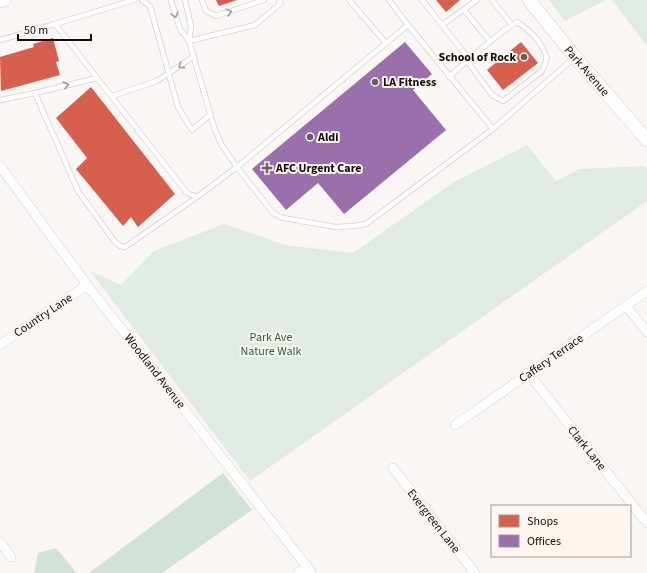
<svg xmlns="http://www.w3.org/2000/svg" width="647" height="573" font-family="'Source Sans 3',sans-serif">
  <rect width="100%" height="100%" fill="#faf6f3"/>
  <g fill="#e1ebe3">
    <polygon points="549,0 606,0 565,21"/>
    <polygon points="612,0 647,0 647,46"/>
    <polygon points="527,145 556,181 579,169 645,166 647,168 647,201 250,481 90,271 121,285 154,251 224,224 285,245 353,253 454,182"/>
  </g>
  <g fill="#d1e2d6">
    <polygon points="223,473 252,510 162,573 89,573"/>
    <polygon points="56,548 77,573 34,573 38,553"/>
  </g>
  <g fill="#d6604d">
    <polygon points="216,0 237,0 219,6"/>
    <polygon points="436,0 460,0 446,12"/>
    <polygon points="53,38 59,61 56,62 60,75 1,91 0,57 34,47 33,44"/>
    <polygon points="521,42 538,63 503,90 487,70"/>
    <polygon points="91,87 175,194 138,227 131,217 123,226 76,169 87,158 56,118"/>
  </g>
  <polygon fill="#9970ab" points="405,42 432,74 413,90 446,130 344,214 318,183 286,210 252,169"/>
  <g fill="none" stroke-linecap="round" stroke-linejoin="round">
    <defs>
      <g id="lane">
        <polyline points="134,0 55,24 187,193 197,197 237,167 273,213 283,218 336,227 354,226 366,224 493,129"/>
        <polyline points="142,0 150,6 178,107 192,130 210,115"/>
        <polyline points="171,0 180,29 189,41 214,127 221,144 237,167 408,25 493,129 574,58"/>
        <polyline points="185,0 191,26 189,41"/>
        <polyline points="202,0 206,11 216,16 264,0"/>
        <polyline points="349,0 385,42"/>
        <polyline points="389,0 408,25"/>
        <polyline points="422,0 442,25"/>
        <polyline points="492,0 512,25"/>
        <polyline points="464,10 490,41"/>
        <polyline points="0,40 55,24"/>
        <polyline points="189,41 255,25 281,3 279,0"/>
        <polyline points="469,59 442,25 477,0"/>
        <path d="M449 77 467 61 469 59 503 31 517 22C532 32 541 41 547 58L542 71 503 101 492 95 467 61"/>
        <polyline points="35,93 97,78"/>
        <polyline points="112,96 157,81 193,57"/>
        <polyline points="0,100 35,93 78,191 115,242 120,246 125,247 197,197"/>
      </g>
      <g id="street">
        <polyline points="0,166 87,285 312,573"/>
        <polyline points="626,306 647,332"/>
        <polyline points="0,345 87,285"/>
        <polyline points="528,373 647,523"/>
        <polyline points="455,425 647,291"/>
        <polyline points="393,468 475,573"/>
        <polyline points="0,542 11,557"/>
        <polyline points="298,573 307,566"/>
      </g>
      <g id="secondary">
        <polyline points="529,0 575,57 647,140"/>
        <polyline points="0,1 4,0"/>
      </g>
    </defs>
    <use href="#lane" stroke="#d4d1ce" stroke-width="6"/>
    <use href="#street" stroke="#d4d1ce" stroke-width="10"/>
    <use href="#secondary" stroke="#d4d1ce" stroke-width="14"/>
    <use href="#lane" stroke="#fefefd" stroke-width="4.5"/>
    <use href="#street" stroke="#fefefd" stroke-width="9"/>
    <use href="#secondary" stroke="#fefefd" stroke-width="13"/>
  </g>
  <defs><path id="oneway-chevron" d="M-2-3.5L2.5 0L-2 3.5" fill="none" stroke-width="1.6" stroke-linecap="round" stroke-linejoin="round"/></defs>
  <g stroke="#9f9e9d">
    <use href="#oneway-chevron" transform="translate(229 12) rotate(-17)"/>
    <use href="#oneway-chevron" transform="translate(175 15) rotate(74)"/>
    <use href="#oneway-chevron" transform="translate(181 66) rotate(144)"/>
    <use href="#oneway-chevron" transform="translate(66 85) rotate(-14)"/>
  </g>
  <g fill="#63605e" stroke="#fdf5f0" stroke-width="1.5">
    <circle cx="524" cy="57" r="4"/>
    <circle cx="375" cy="82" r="4"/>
    <circle cx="310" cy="137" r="4"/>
    <path d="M265 162h4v4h4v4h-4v4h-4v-4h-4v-4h4z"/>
  </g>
  <g text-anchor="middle" stroke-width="4" stroke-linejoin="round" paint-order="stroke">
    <g font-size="12" font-weight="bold" fill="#110f0d" stroke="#fdf5f0" text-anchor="start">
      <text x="516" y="61" text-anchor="end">School of Rock</text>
      <text x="383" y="86">LA Fitness</text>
      <text x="318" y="141">Aldi</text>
      <text x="276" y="172">AFC Urgent Care</text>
    </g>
    <g font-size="12" fill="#110f0d" stroke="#fdf5f0">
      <text transform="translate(587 71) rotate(49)" y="4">Park Avenue</text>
      <text transform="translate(43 315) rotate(-34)" y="4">Country Lane</text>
      <text transform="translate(551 358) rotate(-35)" y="4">Caffery Terrace</text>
      <text transform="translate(155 371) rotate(52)" y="4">Woodland Avenue</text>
      <text transform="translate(587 448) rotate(51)" y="4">Clark Lane</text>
      <text transform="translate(434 521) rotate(52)" y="4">Evergreen Lane</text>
    </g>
    <g font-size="12" fill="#286348" stroke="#fdf5f0">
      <text x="271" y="341">Park Ave<tspan x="271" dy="14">Nature Walk</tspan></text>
    </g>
  </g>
  <rect x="491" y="505" width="140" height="52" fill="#fdf5f0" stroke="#9f9995"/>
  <rect x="499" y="515" width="20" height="12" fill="#d6604d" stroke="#9f9995"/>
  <text x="527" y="525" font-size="12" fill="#110f0d">Shops</text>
  <rect x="499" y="535" width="20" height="12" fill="#9970ab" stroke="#9f9995"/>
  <text x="527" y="545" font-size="12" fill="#110f0d">Offices</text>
  <path d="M18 34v6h73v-6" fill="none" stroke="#110f0d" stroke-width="2"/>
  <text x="24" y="34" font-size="12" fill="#110f0d" stroke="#fdf5f0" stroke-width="3" paint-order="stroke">50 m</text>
</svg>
